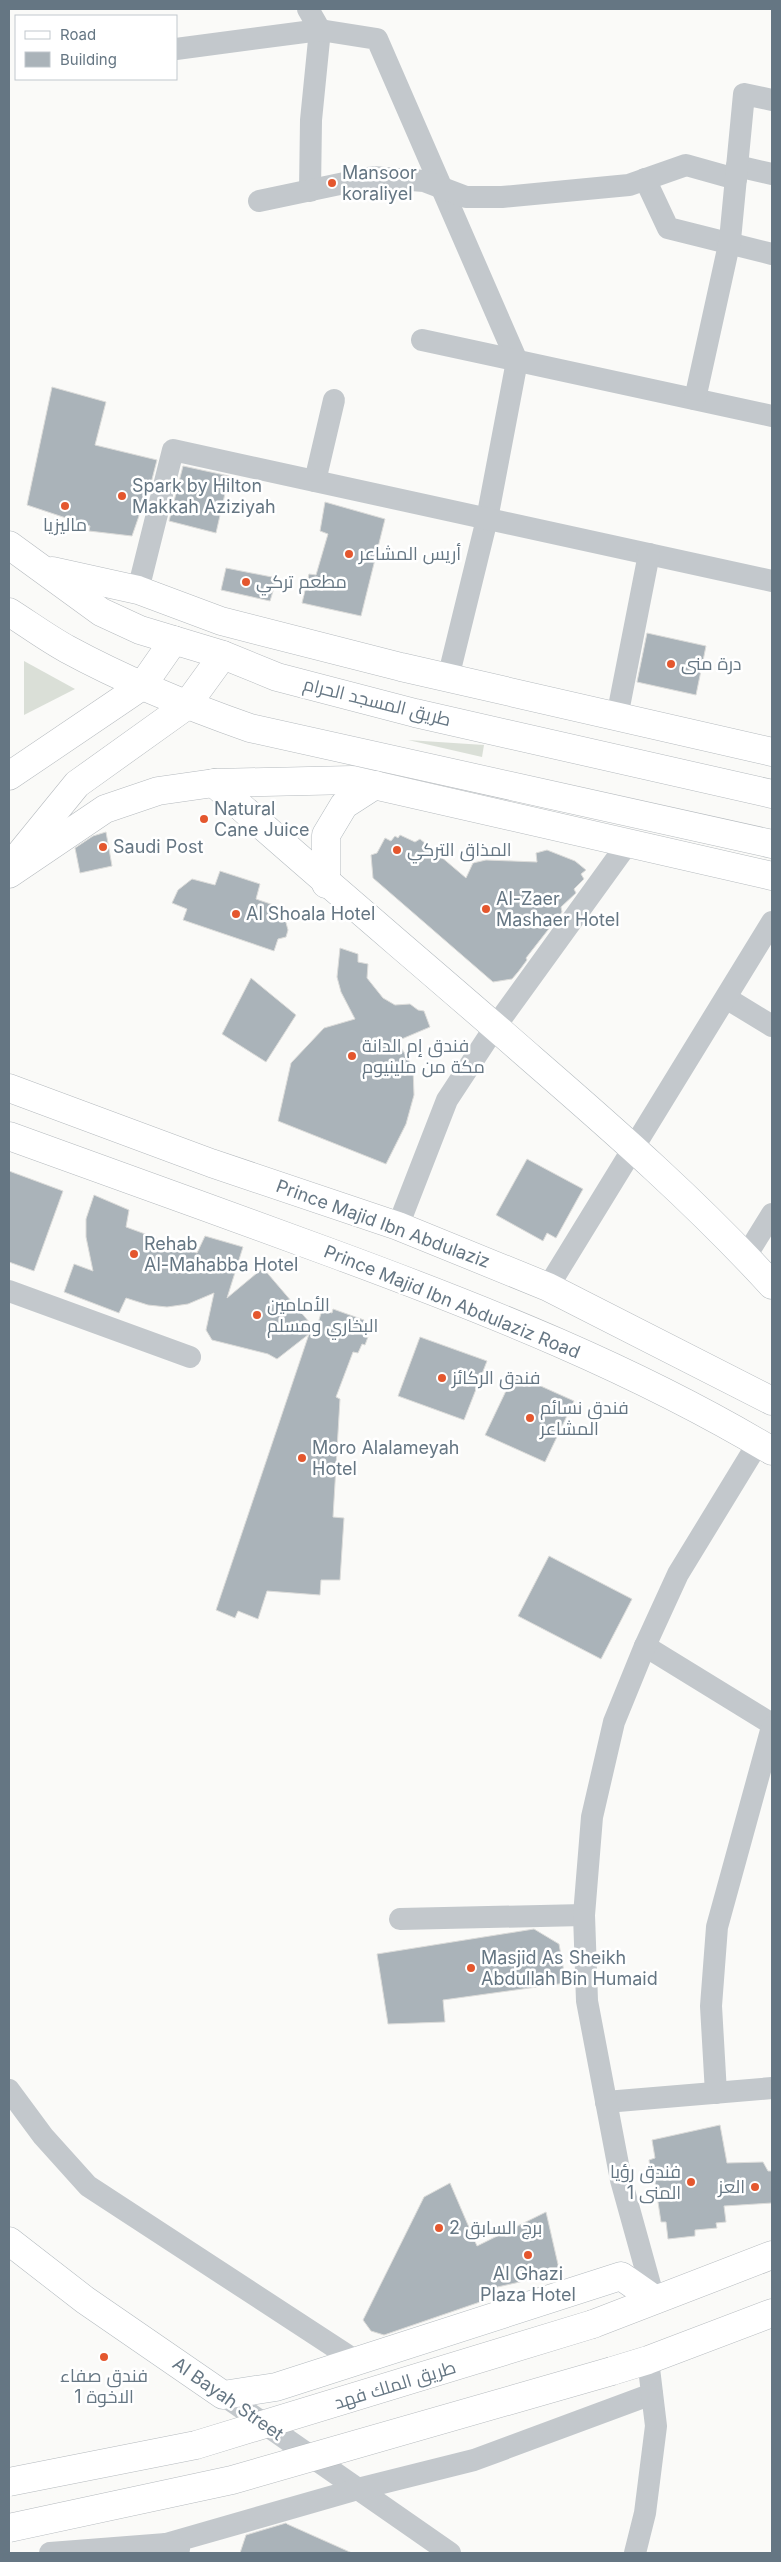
<svg xmlns="http://www.w3.org/2000/svg" width="781" height="2562" font-family="Inter,Cairo,sans-serif">
  <rect width="100%" height="100%" fill="#fafaf8"/>
  <g fill="#dadfd7">
    <polygon points="24,661 75,689 24,715"/>
    <polygon points="408,740 484,745 482,757"/>
  </g>
  <g fill="#aab3b9" stroke="#dcdcda">
    <polygon points="52,387 106,402 95,445 157,460 143,514 140,513 132,536 89,531 90,526 27,505"/>
    <polygon points="183,466 229,476 216,533 169,521"/>
    <polygon points="325,502 385,519 361,616 302,603 309,574 316,575 328,534 320,531"/>
    <polygon points="226,568 277,578 270,601 221,590"/>
    <polygon points="647,633 706,646 696,695 637,682"/>
    <polygon points="106,832 112,866 80,873 75,848 93,836"/>
    <polygon points="400,835 415,842 420,839 466,878 473,863 486,860 537,862 536,853 547,850 575,861 586,870 581,874 584,879 574,889 576,893 561,907 562,912 526,958 527,960 518,972 512,979 493,982 373,878 371,855 377,853 385,838 391,841 395,836 398,838"/>
    <polygon points="220,871 260,884 256,899 288,910 285,919 288,930 286,937 278,939 274,951 183,920 187,909 172,903 178,890 192,879 215,885"/>
    <polygon points="340,948 358,954 358,962 368,964 367,978 383,998 395,1005 410,1004 418,1010 424,1011 430,1027 397,1041 413,1067 414,1095 406,1124 386,1164 278,1121 291,1063 324,1028 355,1019 341,992 337,977"/>
    <polygon points="251,978 296,1015 266,1062 222,1034"/>
    <polygon points="527,1159 583,1189 556,1238 547,1233 543,1241 496,1215"/>
    <polygon points="9,1171 63,1191 34,1271 9,1262"/>
    <polygon points="94,1195 129,1210 126,1227 197,1253 205,1236 243,1247 227,1298 263,1268 316,1330 322,1310 332,1313 333,1309 364,1320 363,1323 372,1326 365,1345 362,1344 358,1353 353,1352 336,1397 340,1399 333,1517 344,1518 340,1580 321,1580 320,1595 267,1591 258,1619 238,1611 235,1618 216,1610 309,1334 277,1359 268,1354 212,1340 206,1330 214,1293 188,1304 167,1307 148,1305 126,1298 119,1313 64,1292 74,1264 93,1271 86,1237 86,1219"/>
    <polygon points="420,1337 487,1361 464,1420 398,1396"/>
    <polygon points="514,1374 574,1401 545,1462 485,1435"/>
    <polygon points="549,1556 632,1599 601,1659 518,1616"/>
    <polygon points="534,1929 559,1944 566,1983 443,2000 445,2022 388,2024 377,1954"/>
    <polygon points="720,2125 727,2163 763,2162 768,2171 772,2171 772,2203 724,2206 726,2222 716,2223 717,2228 695,2230 695,2236 668,2239 666,2222 661,2222 655,2182 652,2183 649,2160 655,2158 652,2140"/>
    <polygon points="450,2183 477,2246 546,2212 560,2273 493,2288 480,2302 384,2335 371,2331 363,2320 424,2197"/>
    <polygon points="286,2523 287,2524 352,2553 240,2553 246,2535"/>
  </g>
  <g fill="none" stroke-linecap="round" stroke-linejoin="round">
    <defs>
      <g id="secondary">
        <path d="M214 783C319 877 427 967 533 1060 616 1132 698 1204 772 1285"/>
        <polyline points="326,884 326,835 344,805 375,785"/>
        <polyline points="9,2241 85,2300 223,2395 276,2387 621,2276 654,2299"/>
      </g>
      <g id="primary">
        <polyline points="9,545 101,612 140,630 223,655 277,677 415,713 772,794"/>
        <polyline points="52,571 138,590 221,621 401,667 772,752"/>
        <path d="M9 612C28 624 47 638 67 649 126 681 187 706 250 728L772 844"/>
        <polyline points="9,776 142,686 174,640"/>
        <polyline points="16,859 77,784 186,706 223,655"/>
        <polyline points="9,874 105,809 158,791 214,783 352,780 772,876"/>
        <polyline points="9,1088 211,1163 398,1226 548,1287 772,1401"/>
        <path d="M9 1136C118 1175 228 1215 337 1255 486 1310 635 1369 772 1451"/>
        <polyline points="593,2324 772,2255"/>
        <polyline points="612,2371 648,2360 772,2313"/>
      </g>
    </defs>
    <use href="#secondary" stroke="#b3babf" stroke-width="29"/>
    <use href="#primary" stroke="#b5babe" stroke-width="29"/>
    <g stroke="#c3c8cc" stroke-width="22">
      <polyline points="308,9 320,30 311,120 310,191"/>
      <polyline points="176,49 320,30 377,39 517,361 487,519 448,678"/>
      <polyline points="737,166 772,174"/>
      <polyline points="645,179 668,228 772,254"/>
      <polyline points="259,201 373,177 424,181 466,197 502,197 629,185 686,165 736,179"/>
      <polyline points="422,340 772,416"/>
      <polyline points="695,399 730,240 744,94 772,100"/>
      <polyline points="315,481 334,400"/>
      <polyline points="138,590 173,450 772,581"/>
      <polyline points="617,717 649,554"/>
      <polyline points="726,998 772,1026"/>
      <polyline points="398,1226 447,1100 495,1027 628,843"/>
      <polyline points="746,1256 772,1214"/>
      <polyline points="548,1287 772,922"/>
      <polyline points="9,1291 190,1357"/>
      <polyline points="645,1646 772,1724"/>
      <polyline points="400,1919 584,1915"/>
      <polyline points="9,2090 43,2136 88,2186 356,2361"/>
      <polyline points="716,2093 711,2006 717,1927 772,1727"/>
      <polyline points="606,2102 772,2088"/>
      <polyline points="654,2299 621,2180 587,2001 584,1915 592,1817 614,1722 645,1646 678,1574 758,1443"/>
      <polyline points="223,2395 450,2553"/>
      <polyline points="166,2544 358,2489 474,2460 652,2394"/>
      <polyline points="50,2553 166,2544 179,2549"/>
      <polyline points="635,2553 645,2513 656,2426 648,2360"/>
    </g>
    <use href="#secondary" stroke="#fff" stroke-width="28"/>
    <use href="#primary" stroke="#fff" stroke-width="28"/>
    <defs>
      <g id="primary-bridge">
        <polyline points="9,2482 196,2445 593,2324"/>
        <polyline points="9,2528 232,2480 612,2371"/>
      </g>
    </defs>
    <use href="#primary-bridge" stroke="#b5babe" stroke-width="29" stroke-linecap="butt"/>
    <use href="#primary-bridge" stroke="#fff" stroke-width="28"/>
  </g>
  <g fill="#e4572e" stroke="#fff" stroke-width="2">
    <circle cx="332" cy="183" r="5"/>
    <circle cx="122" cy="496" r="5"/>
    <circle cx="65" cy="506" r="5"/>
    <circle cx="349" cy="554" r="5"/>
    <circle cx="246" cy="582" r="5"/>
    <circle cx="671" cy="664" r="5"/>
    <circle cx="204" cy="819" r="5"/>
    <circle cx="103" cy="847" r="5"/>
    <circle cx="397" cy="850" r="5"/>
    <circle cx="486" cy="909" r="5"/>
    <circle cx="236" cy="914" r="5"/>
    <circle cx="352" cy="1056" r="5"/>
    <circle cx="134" cy="1254" r="5"/>
    <circle cx="257" cy="1315" r="5"/>
    <circle cx="442" cy="1378" r="5"/>
    <circle cx="530" cy="1418" r="5"/>
    <circle cx="302" cy="1458" r="5"/>
    <circle cx="471" cy="1968" r="5"/>
    <circle cx="691" cy="2182" r="5"/>
    <circle cx="755" cy="2187" r="5"/>
    <circle cx="439" cy="2228" r="5"/>
    <circle cx="528" cy="2255" r="5"/>
    <circle cx="104" cy="2357" r="5"/>
  </g>
  <g text-anchor="middle" stroke-width="5" stroke-linejoin="round" paint-order="stroke">
    <g font-size="18" fill="#657683" stroke="#fff" text-anchor="start">
      <text x="342" y="179">Mansoor<tspan x="342" dy="21">koraliyel</tspan></text>
      <text x="132" y="492">Spark by Hilton<tspan x="132" dy="21">Makkah Aziziyah</tspan></text>
      <text x="65" y="531" text-anchor="middle">ماليزيا</text>
      <text x="359" y="560">أريس المشاعر</text>
      <text x="256" y="588">مطعم تركي</text>
      <text x="681" y="670">درة منى</text>
      <text x="214" y="815">Natural<tspan x="214" dy="21">Cane Juice</tspan></text>
      <text x="113" y="853">Saudi Post</text>
      <text x="407" y="856">المذاق التركي</text>
      <text x="496" y="905">Al-Zaer<tspan x="496" dy="21">Mashaer Hotel</tspan></text>
      <text x="246" y="920">Al Shoala Hotel</text>
      <text x="362" y="1052">فندق إم الدانة<tspan x="362" dy="21">مكة من ملينيوم</tspan></text>
      <text x="144" y="1250">Rehab<tspan x="144" dy="21">Al-Mahabba Hotel</tspan></text>
      <text x="267" y="1311">الأمامين<tspan x="267" dy="21">البخاري ومسلم</tspan></text>
      <text x="452" y="1384">فندق الركائز</text>
      <text x="540" y="1414">فندق نسائم<tspan x="540" dy="21">المشاعر</tspan></text>
      <text x="312" y="1454">Moro Alalameyah<tspan x="312" dy="21">Hotel</tspan></text>
      <text x="481" y="1964">Masjid As Sheikh<tspan x="481" dy="21">Abdullah Bin Humaid</tspan></text>
      <text x="681" y="2178" text-anchor="end">فندق رؤيا<tspan x="681" dy="21">المنى 1</tspan></text>
      <text x="745" y="2193" text-anchor="end">العز</text>
      <text x="449" y="2234">برج السابق 2</text>
      <text x="528" y="2280" text-anchor="middle">Al Ghazi<tspan x="528" dy="21">Plaza Hotel</tspan></text>
      <text x="104" y="2382" text-anchor="middle">فندق صفاء<tspan x="104" dy="21">الاخوة 1</tspan></text>
    </g>
    <g font-size="18" fill="#657683" stroke="#fff">
      <text transform="translate(377 702) rotate(14)" y="6">طريق المسجد الحرام</text>
      <text transform="translate(383 1224) rotate(20)" y="6">Prince Majid Ibn Abdulaziz</text>
      <text transform="translate(452 1302) rotate(22)" y="6">Prince Majid Ibn Abdulaziz Road</text>
      <text transform="translate(395 2385) rotate(-17)" y="6">طريق الملك فهد</text>
      <text transform="translate(228 2399) rotate(35)" y="6">Al Bayah Street</text>
    </g>
  </g>
  <rect width="781" height="2562" fill="none" stroke="#657683" stroke-width="20"/>
  <rect x="15" y="15" width="162" height="65" fill="#ffffff" stroke="#c1c8cd"/>
  <rect x="25" y="31" width="25" height="8" fill="#ffffff" stroke="#c1c8cd"/>
  <text x="60" y="40" font-size="15" fill="#657683">Road</text>
  <rect x="25" y="52" width="25" height="15" fill="#aab3b9" stroke="#c1c8cd"/>
  <text x="60" y="65" font-size="15" fill="#657683">Building</text>
</svg>
